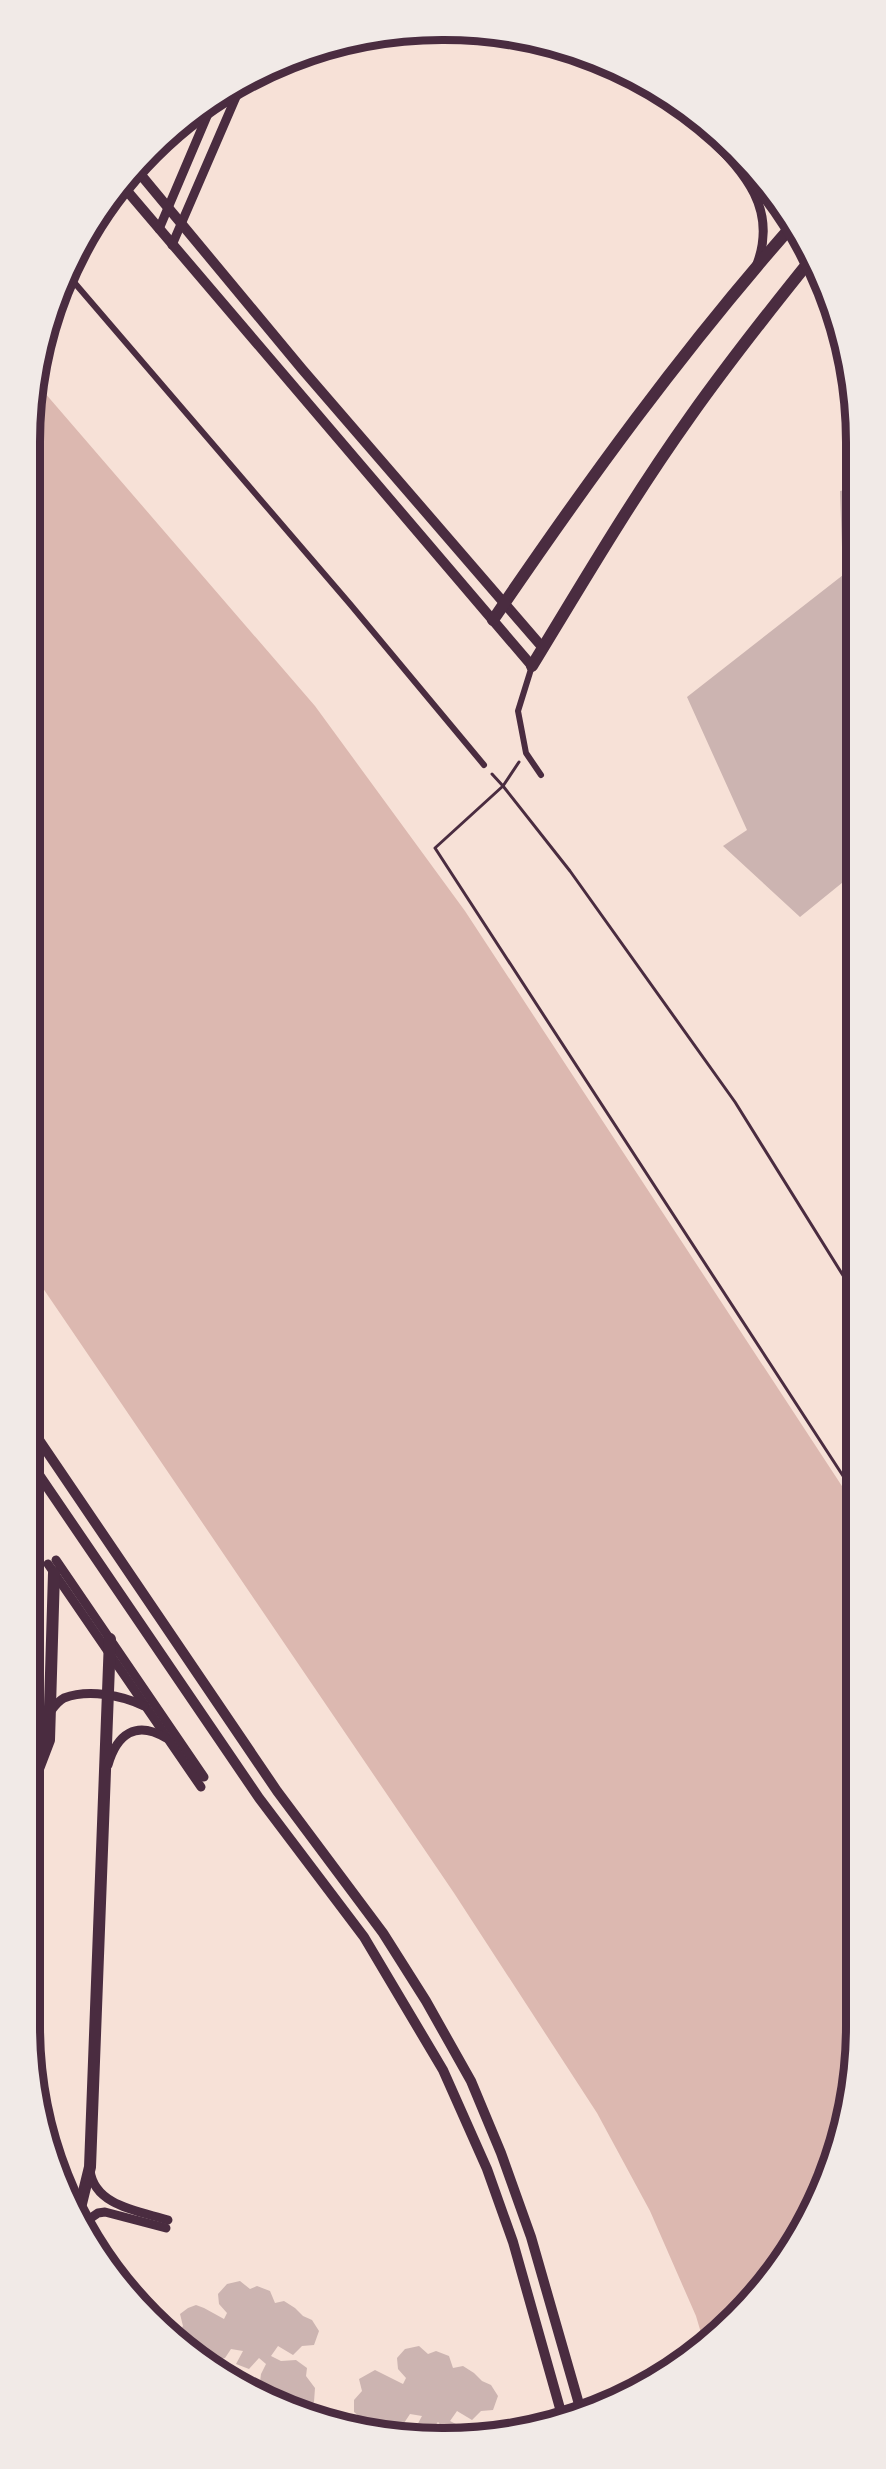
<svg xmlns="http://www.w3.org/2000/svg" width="886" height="2469" font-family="'Roboto Serif',serif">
  <rect width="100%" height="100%" fill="#f7e1d7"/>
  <polygon fill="#dcb8b0" points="38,385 315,706 465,911 855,1506 856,2026 842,2133 786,2256 735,2318 704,2343 696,2316 650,2211 597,2113 454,1893 34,1275 30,443"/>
  <g fill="#ccb4b1">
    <polygon points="853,488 853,874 800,917 723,846 747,830 687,697 843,575 840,491"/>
    <polygon points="240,2281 250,2289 257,2286 270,2291 275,2303 284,2301 295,2308 303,2316 312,2320 319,2331 314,2345 302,2346 293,2355 278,2346 271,2356 281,2361 296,2360 307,2368 306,2376 315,2388 314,2402 306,2410 269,2399 259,2389 261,2374 266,2364 259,2358 249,2369 236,2364 243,2351 231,2349 225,2358 206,2362 192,2354 175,2338 183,2326 180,2314 188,2308 196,2305 204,2308 224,2319 227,2313 219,2304 218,2294 227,2284"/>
    <polygon points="419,2346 428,2354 436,2351 449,2356 453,2368 463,2366 474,2373 482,2381 491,2385 498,2396 493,2410 481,2411 472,2420 457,2411 450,2421 460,2426 475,2424 486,2432 486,2436 470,2438 441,2437 444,2429 438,2422 428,2434 415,2429 422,2416 410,2414 404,2423 376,2430 354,2412 354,2400 362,2391 359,2379 375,2370 403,2384 406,2378 398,2369 397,2358 405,2349"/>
  </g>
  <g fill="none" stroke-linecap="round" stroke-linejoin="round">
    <g stroke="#4a2c40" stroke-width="3">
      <polyline points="830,335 834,327"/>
      <polyline points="519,762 503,786 570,871 735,1102 854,1293"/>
      <polyline points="492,774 503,786 435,848 847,1482"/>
      <polyline points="855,1476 847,1482 855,1495"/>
    </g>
    <g stroke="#4a2c40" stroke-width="6">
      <polyline points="67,274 350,604 484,765"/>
      <polyline points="532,666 518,711 526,753 541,775"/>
    </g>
    <g stroke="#4a2c40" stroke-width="9">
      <path d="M698 125C736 166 780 202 757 264"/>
      <polyline points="159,229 213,102"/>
      <polyline points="172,245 242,83"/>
      <polyline points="56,1560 204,1777"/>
      <polyline points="48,1564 201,1787"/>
      <path d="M50 1712C54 1707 58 1701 64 1698 88 1689 122 1695 144 1706"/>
      <path d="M108 1765C117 1734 136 1720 166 1738"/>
      <path d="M90 2170C94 2206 139 2211 168 2220"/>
      <polyline points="85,2222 98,2213 105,2212 166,2228"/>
    </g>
    <g stroke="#4a2c40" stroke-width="10">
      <polyline points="136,169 302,369 543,648"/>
      <polyline points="122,185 532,666"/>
      <polyline points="35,1434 277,1791 383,1933 426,2001 471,2081 501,2153 531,2237 581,2411"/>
      <polyline points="35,1469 259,1798 364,1937 443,2070 487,2169 513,2242 563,2419"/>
    </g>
    <g stroke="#4a2c40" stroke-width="12">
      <path d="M493 620C586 483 681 352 791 227"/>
      <path d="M532 666C583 582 633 497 690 417 729 362 770 310 812 258"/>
      <polyline points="36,1774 49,1740 54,1573"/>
      <polyline points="79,2212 90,2167 110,1639"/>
    </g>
  </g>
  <path d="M0 0H886V2469H0ZM442 40H444A402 402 0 0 1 846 442V2026A402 402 0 0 1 444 2428H442A402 402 0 0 1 40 2026V442A402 402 0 0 1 442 40Z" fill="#f1eae7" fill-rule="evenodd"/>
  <path fill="none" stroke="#4a2c40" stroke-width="8" d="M442 40H444A402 402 0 0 1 846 442V2026A402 402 0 0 1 444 2428H442A402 402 0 0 1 40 2026V442A402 402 0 0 1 442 40Z"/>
</svg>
